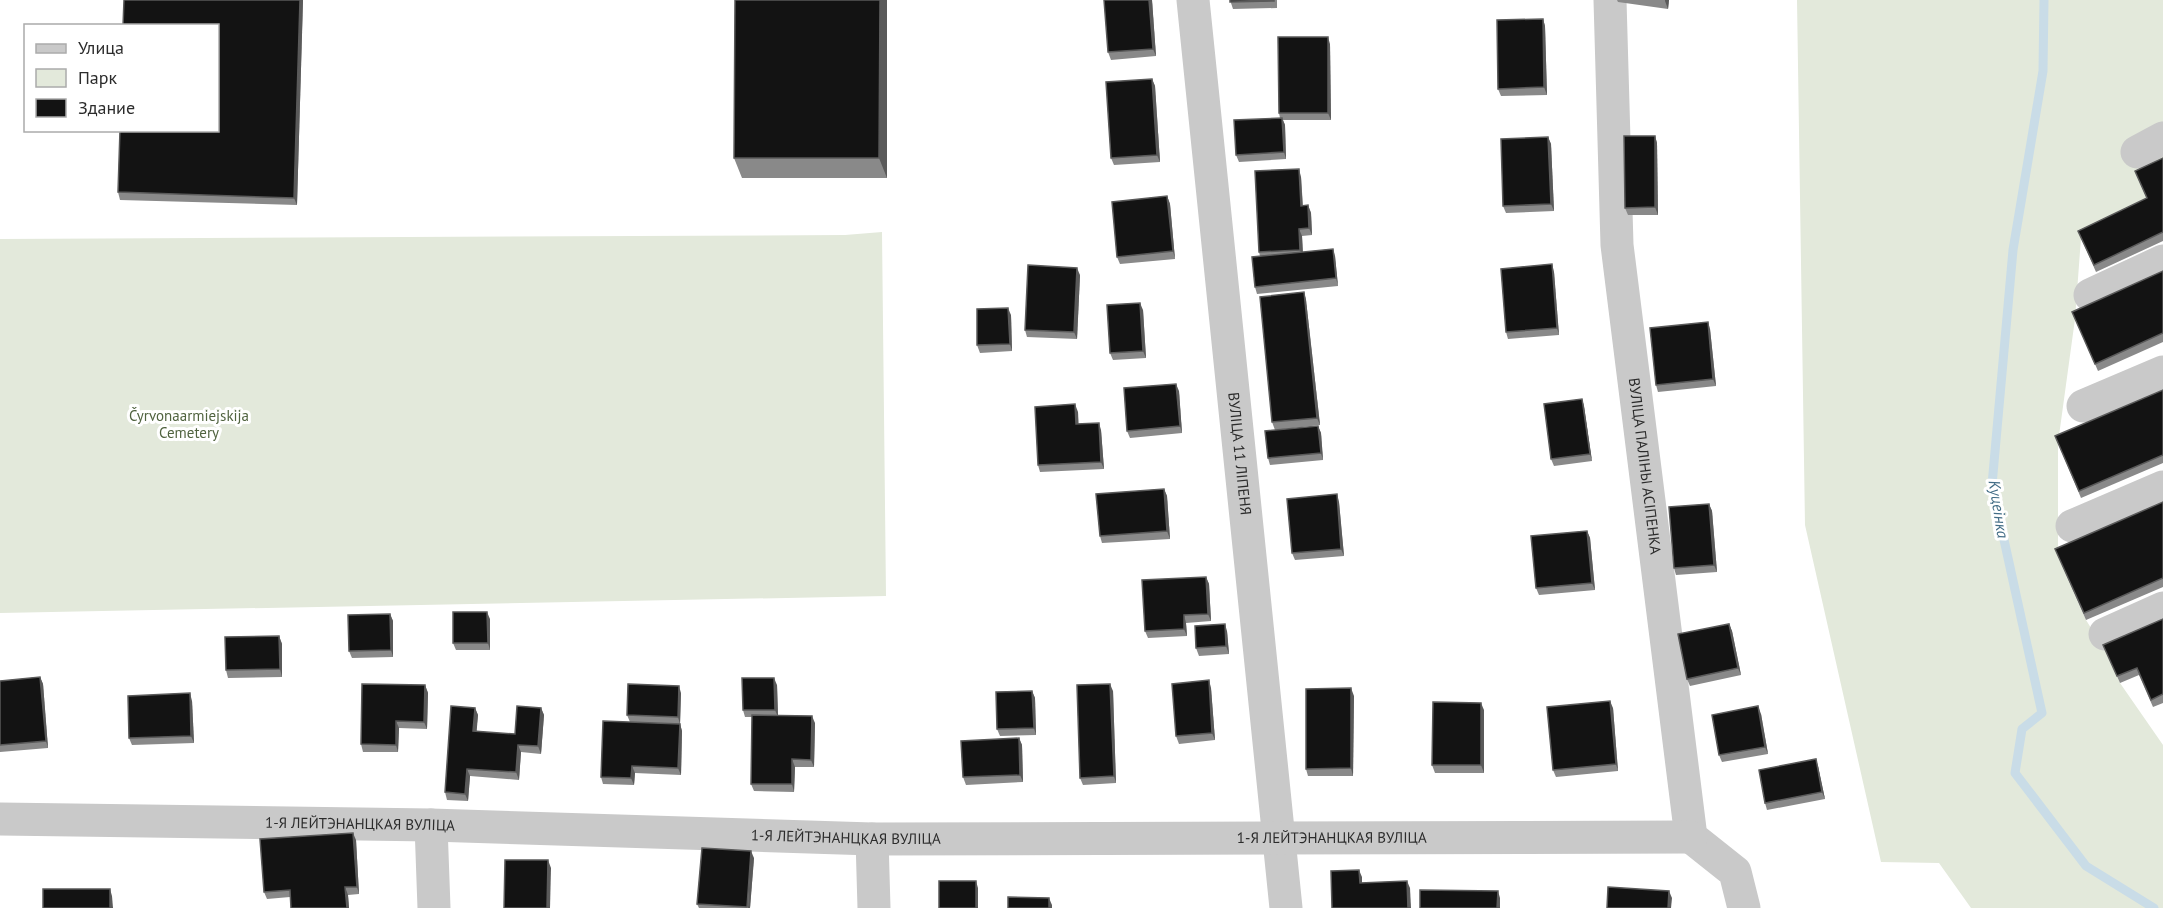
<svg xmlns="http://www.w3.org/2000/svg" width="2163" height="908" font-family="'PT Sans',sans-serif">
  <rect width="100%" height="100%" fill="#fff"/>
  <g fill="#e3e9db">
    <polygon points="1797,0 2163,0 2163,167 2150,206 2081,238 2075,319 2058,443 2058,556 2086,620 2106,652 2120,683 2163,745 2163,908 1971,908 1939,863 1881,862 1805,525"/>
    <polygon points="882,232 886,596 0,613 0,239 845,235"/>
  </g>
  <g fill="none" stroke-linecap="round" stroke-linejoin="round">
    <polyline stroke="#c9dce7" stroke-width="9" points="2044,0 2043,71 2013,250 1992,485 2042,713 2022,729 2015,773 2086,866 2154,908"/>
    <g stroke="#c9c9c9" stroke-width="33">
      <path id="s1" d="M1193 0 1286 908"/>
      <path id="s2" d="M1610 0 1617 245 1691 837 1735 872 1744 908"/>
      <polyline points="2137,152 2163,138"/>
      <polyline points="2090,295 2163,261"/>
      <polyline points="2083,406 2163,372"/>
      <polyline points="2072,526 2163,487"/>
      <polyline points="2105,634 2163,608"/>
      <path id="s3" d="M0 819 431 825 872 839 1691 837"/>
      <polyline points="431,825 434,908"/>
      <polyline points="872,839 874,908"/>
    </g>
  </g>
  <g fill="#898989">
    <polygon points="124,0 303,0 297,205 120,200 118,192"/>
    <polygon points="887,0 887,178 742,178 734,158"/>
    <polygon points="1152,0 1156,56 1111,60 1108,52"/>
    <polygon points="1230,0 1277,0 1277,8 1233,9"/>
    <polygon points="1617,0 1669,0 1668,9 1618,2"/>
    <polygon points="1543,19 1545,26 1547,95 1501,96 1498,89"/>
    <polygon points="1330,44 1331,120 1283,120 1285,125 1286,159 1239,162 1236,155 1280,118 1279,113"/>
    <polygon points="1152,79 1155,86 1160,162 1114,165 1111,158"/>
    <polygon points="1655,136 1657,143 1658,215 1628,215 1625,208"/>
    <polygon points="1548,137 1551,144 1554,211 1506,213 1503,206"/>
    <polygon points="2163,158 2163,241 2096,272 2078,231 2147,199 2135,171"/>
    <polygon points="1301,177 1303,206 1308,205 1311,213 1312,235 1302,236 1303,252 1335,256 1338,286 1257,294 1255,287 1260,256 1259,252"/>
    <polygon points="1167,196 1170,204 1175,259 1120,264 1117,257"/>
    <polygon points="2163,271 2163,342 2098,371 2072,312"/>
    <polygon points="1554,272 1559,335 1508,339 1506,332"/>
    <polygon points="1080,275 1077,339 1027,337 1025,330"/>
    <polygon points="1304,292 1306,300 1320,425 1275,430 1272,422"/>
    <polygon points="1143,310 1146,358 1113,360 1110,353"/>
    <polygon points="1011,315 1012,351 980,353 977,345"/>
    <polygon points="1710,329 1716,386 1658,392 1656,385"/>
    <polygon points="2163,390 2163,463 2081,498 2058,443"/>
    <polygon points="1179,391 1182,433 1130,438 1127,431"/>
    <polygon points="1582,399 1584,406 1592,461 1554,466 1551,459"/>
    <polygon points="1078,412 1078,424 1101,430 1104,469 1040,472 1038,465"/>
    <polygon points="1318,426 1321,433 1323,460 1270,465 1268,458"/>
    <polygon points="1164,489 1167,496 1170,539 1102,543 1100,536"/>
    <polygon points="1339,502 1344,556 1295,560 1292,553"/>
    <polygon points="2163,502 2163,587 2086,620 2055,549"/>
    <polygon points="1709,504 1712,511 1717,572 1676,575 1674,568"/>
    <polygon points="1587,531 1590,538 1595,590 1539,595 1536,588"/>
    <polygon points="1206,577 1209,584 1211,621 1186,623 1187,636 1148,638 1145,631"/>
    <polygon points="390,614 393,621 393,657 352,658 349,651"/>
    <polygon points="490,619 490,650 456,650 453,643"/>
    <polygon points="2163,619 2163,703 2153,707 2139,675 2120,683 2103,645"/>
    <polygon points="1729,624 1732,631 1741,675 1690,686 1687,679"/>
    <polygon points="1227,631 1229,654 1199,656 1196,648"/>
    <polygon points="279,636 282,644 282,677 228,678 226,670"/>
    <polygon points="40,677 43,684 48,748 0,752 0,681"/>
    <polygon points="425,685 428,693 427,729 399,728 398,752 363,752 361,744"/>
    <polygon points="777,685 778,715 815,723 814,767 795,767 794,792 754,791 751,784 752,717 745,717 743,710"/>
    <polygon points="1211,688 1215,740 1179,744 1176,736"/>
    <polygon points="1032,691 1035,698 1036,735 1000,736 997,729"/>
    <polygon points="1113,691 1116,783 1083,785 1080,778"/>
    <polygon points="681,693 680,724 682,731 681,775 635,773 634,785 603,784 601,777 630,722 627,715"/>
    <polygon points="1354,696 1353,776 1308,776 1306,769"/>
    <polygon points="192,701 194,743 132,745 129,738"/>
    <polygon points="475,708 478,715 476,732 515,734 541,708 544,715 541,754 521,752 519,780 470,776 468,801 447,800 445,792"/>
    <polygon points="1613,708 1618,771 1556,777 1553,770"/>
    <polygon points="1484,710 1484,773 1435,773 1432,765"/>
    <polygon points="1761,714 1768,754 1722,762 1719,755"/>
    <polygon points="1019,738 1022,745 1023,782 966,785 963,777"/>
    <polygon points="1818,766 1825,799 1767,810 1765,803"/>
    <polygon points="356,840 359,894 348,895 349,908 291,908 290,897 267,899 264,892"/>
    <polygon points="754,858 750,908 699,908 697,904"/>
  </g>
  <g fill="#5a5a5a">
    <polygon points="300,0 303,0 297,205 294,198"/>
    <polygon points="880,0 887,0 887,178 879,158"/>
    <polygon points="1149,0 1152,0 1156,56 1153,49"/>
    <polygon points="1665,0 1669,0 1668,9 1665,1"/>
    <polygon points="1543,19 1545,26 1547,95 1544,87"/>
    <polygon points="1328,37 1330,44 1331,120 1328,113"/>
    <polygon points="1152,79 1155,86 1160,162 1157,155"/>
    <polygon points="1282,118 1285,125 1286,159 1284,152"/>
    <polygon points="1655,136 1657,143 1658,215 1655,207"/>
    <polygon points="1548,137 1551,144 1554,211 1551,204"/>
    <polygon points="1299,169 1301,177 1303,213 1301,206"/>
    <polygon points="1167,196 1170,204 1175,259 1173,251"/>
    <polygon points="1308,205 1311,213 1312,235 1309,228"/>
    <polygon points="1299,229 1302,236 1303,258 1300,250"/>
    <polygon points="1333,249 1335,256 1338,286 1336,278"/>
    <polygon points="1552,264 1554,272 1559,335 1557,328"/>
    <polygon points="1077,268 1080,275 1077,339 1074,332"/>
    <polygon points="1304,292 1306,300 1320,425 1317,418"/>
    <polygon points="1140,303 1143,310 1146,358 1143,351"/>
    <polygon points="1008,308 1011,315 1012,351 1010,344"/>
    <polygon points="1708,322 1710,329 1716,386 1713,379"/>
    <polygon points="1176,384 1179,391 1182,433 1180,426"/>
    <polygon points="1582,399 1584,406 1592,461 1590,454"/>
    <polygon points="1075,404 1078,412 1079,431 1076,424"/>
    <polygon points="1099,423 1101,430 1104,469 1101,462"/>
    <polygon points="1318,426 1321,433 1323,460 1321,453"/>
    <polygon points="1164,489 1167,496 1170,539 1167,531"/>
    <polygon points="1337,494 1339,502 1344,556 1341,549"/>
    <polygon points="1709,504 1712,511 1717,572 1714,565"/>
    <polygon points="1587,531 1590,538 1595,590 1592,583"/>
    <polygon points="1206,577 1209,584 1211,621 1208,614"/>
    <polygon points="487,612 490,619 490,650 488,643"/>
    <polygon points="390,614 393,621 393,657 391,650"/>
    <polygon points="1184,615 1186,623 1187,636 1184,629"/>
    <polygon points="1225,624 1227,631 1229,654 1226,646"/>
    <polygon points="1729,624 1732,631 1741,675 1738,668"/>
    <polygon points="279,636 282,644 282,677 280,669"/>
    <polygon points="40,677 43,684 48,748 46,741"/>
    <polygon points="774,678 777,685 778,717 775,710"/>
    <polygon points="1209,680 1211,688 1215,740 1212,733"/>
    <polygon points="1110,684 1113,691 1116,783 1114,776"/>
    <polygon points="425,685 428,693 427,729 424,722"/>
    <polygon points="679,686 681,693 680,724 678,717"/>
    <polygon points="1351,688 1354,696 1353,776 1351,768"/>
    <polygon points="1032,691 1035,698 1036,735 1034,728"/>
    <polygon points="190,693 192,701 194,743 191,736"/>
    <polygon points="1610,701 1613,708 1618,771 1616,764"/>
    <polygon points="1481,703 1484,710 1484,773 1481,765"/>
    <polygon points="1758,706 1761,714 1768,754 1765,747"/>
    <polygon points="475,708 478,715 476,739 473,731"/>
    <polygon points="541,708 544,715 541,754 538,746"/>
    <polygon points="812,716 815,723 814,767 811,760"/>
    <polygon points="396,721 399,728 398,752 396,745"/>
    <polygon points="680,724 682,731 681,775 678,768"/>
    <polygon points="1019,738 1022,745 1023,782 1020,775"/>
    <polygon points="518,745 521,752 519,780 516,772"/>
    <polygon points="792,759 795,767 794,792 792,784"/>
    <polygon points="1816,759 1818,766 1825,799 1822,792"/>
    <polygon points="632,766 635,773 634,785 631,778"/>
    <polygon points="467,769 470,776 468,801 465,794"/>
    <polygon points="353,833 356,840 359,894 357,887"/>
    <polygon points="751,851 754,858 750,908 748,908"/>
    <polygon points="548,860 551,868 550,908 547,908"/>
    <polygon points="1359,870 1362,877 1362,890 1360,883"/>
    <polygon points="976,881 978,888 978,908 976,908"/>
    <polygon points="1407,881 1410,888 1411,908 1408,908"/>
    <polygon points="345,887 348,895 349,908 347,908"/>
    <polygon points="110,889 112,896 113,908 110,908"/>
    <polygon points="1498,891 1500,898 1500,908 1497,908"/>
    <polygon points="1669,891 1672,898 1671,908 1668,908"/>
    <polygon points="1049,898 1052,905 1052,908 1049,908"/>
  </g>
  <g fill="#131313" stroke="#5a5a5a" stroke-width="1.5">
    <polygon points="124,0 300,0 294,198 118,192 120,130 218,130 218,26 123,26"/>
    <polygon points="735,0 880,0 879,158 734,158"/>
    <polygon points="1104,0 1149,0 1153,49 1108,52"/>
    <polygon points="1230,0 1274,0 1274,1 1230,2"/>
    <polygon points="1543,19 1544,87 1498,89 1497,20"/>
    <polygon points="1278,37 1328,37 1328,113 1279,113"/>
    <polygon points="1152,79 1157,155 1111,158 1106,82"/>
    <polygon points="1282,118 1284,152 1236,155 1234,120"/>
    <polygon points="1624,136 1655,136 1655,207 1625,208"/>
    <polygon points="1548,137 1551,204 1503,206 1501,139"/>
    <polygon points="2163,158 2163,232 2094,265 2078,231 2147,198 2135,171"/>
    <polygon points="1299,169 1301,206 1308,205 1309,228 1299,229 1300,250 1259,252 1255,171"/>
    <polygon points="1167,196 1173,251 1117,257 1112,202"/>
    <polygon points="1333,249 1336,278 1255,287 1252,257"/>
    <polygon points="1552,264 1557,328 1506,332 1501,269"/>
    <polygon points="1028,265 1077,268 1074,332 1025,330"/>
    <polygon points="2163,271 2163,333 2095,364 2072,312"/>
    <polygon points="1304,292 1317,418 1272,422 1260,297"/>
    <polygon points="1140,303 1143,351 1110,353 1107,305"/>
    <polygon points="1008,308 1010,344 977,345 977,309"/>
    <polygon points="1708,322 1713,379 1656,385 1650,328"/>
    <polygon points="1176,384 1180,426 1127,431 1124,388"/>
    <polygon points="2163,390 2163,455 2079,491 2055,436"/>
    <polygon points="1582,399 1590,454 1551,459 1544,404"/>
    <polygon points="1075,404 1076,424 1099,423 1101,462 1038,465 1035,407"/>
    <polygon points="1318,426 1321,453 1268,458 1265,431"/>
    <polygon points="1164,489 1167,531 1100,536 1096,494"/>
    <polygon points="1337,494 1341,549 1292,553 1287,499"/>
    <polygon points="2163,502 2163,578 2084,613 2055,549"/>
    <polygon points="1709,504 1714,565 1674,568 1669,507"/>
    <polygon points="1587,531 1592,583 1536,588 1531,536"/>
    <polygon points="1206,577 1208,614 1184,615 1184,629 1145,631 1142,580"/>
    <polygon points="453,612 487,612 488,643 453,643"/>
    <polygon points="390,614 391,650 349,651 348,615"/>
    <polygon points="2163,619 2163,694 2151,700 2137,668 2117,676 2103,645"/>
    <polygon points="1225,624 1226,646 1196,648 1195,626"/>
    <polygon points="1729,624 1738,668 1687,679 1678,634"/>
    <polygon points="279,636 280,669 226,670 225,637"/>
    <polygon points="40,677 46,741 0,745 0,681"/>
    <polygon points="742,678 774,678 775,710 743,710"/>
    <polygon points="1209,680 1212,733 1176,736 1172,684"/>
    <polygon points="362,684 425,685 424,722 396,721 396,745 361,744"/>
    <polygon points="628,684 679,686 678,717 627,715"/>
    <polygon points="1110,684 1114,776 1080,778 1077,685"/>
    <polygon points="1351,688 1351,768 1306,769 1306,689"/>
    <polygon points="1032,691 1034,728 997,729 996,692"/>
    <polygon points="190,693 191,736 129,738 128,696"/>
    <polygon points="1610,701 1616,764 1553,770 1547,707"/>
    <polygon points="1433,702 1481,703 1481,765 1432,765"/>
    <polygon points="451,706 475,708 473,731 515,734 517,706 541,708 538,746 518,745 516,772 467,769 465,794 445,792"/>
    <polygon points="1758,706 1765,747 1719,755 1712,715"/>
    <polygon points="752,715 812,716 811,760 792,759 792,784 751,784"/>
    <polygon points="603,721 680,724 678,768 632,766 631,778 601,777"/>
    <polygon points="1019,738 1020,775 963,777 961,741"/>
    <polygon points="1816,759 1822,792 1765,803 1759,770"/>
    <polygon points="353,833 357,887 345,887 347,908 291,908 290,890 264,892 260,839"/>
    <polygon points="702,848 751,851 747,907 697,904"/>
    <polygon points="505,860 548,860 547,908 504,908"/>
    <polygon points="1359,870 1360,883 1407,881 1408,908 1332,908 1331,871"/>
    <rect x="939" y="881" width="37" height="27"/>
    <polygon points="1608,887 1669,891 1668,908 1607,908"/>
    <rect x="43" y="889" width="67" height="19"/>
    <polygon points="1420,890 1498,891 1497,908 1420,908"/>
    <polygon points="1008,897 1049,898 1049,908 1008,908"/>
  </g>
  <g text-anchor="middle" stroke-width="6" stroke-linejoin="round" paint-order="stroke">
    <g font-size="15" fill="#50633f" stroke="#fff">
      <text x="189" y="421">Čyrvonaarmiejskija<tspan x="189" dy="17">Cemetery</tspan></text>
    </g>
    <g font-size="15" fill="#2c2c2c" stroke="#fff">
      <text dy="5" stroke="none"><textPath href="#s1" startOffset="456">ВУЛІЦА 11 ЛІПЕНЯ</textPath></text>
      <text dy="5" stroke="none"><textPath href="#s2" startOffset="468">ВУЛІЦА ПАЛІНЫ АСІПЕНКА</textPath></text>
      <text dy="5" stroke="none"><textPath href="#s3" startOffset="360">1-Я ЛЕЙТЭНАНЦКАЯ ВУЛІЦА</textPath></text>
      <text dy="5" stroke="none"><textPath href="#s3" startOffset="846">1-Я ЛЕЙТЭНАНЦКАЯ ВУЛІЦА</textPath></text>
      <text dy="5" stroke="none"><textPath href="#s3" startOffset="1332">1-Я ЛЕЙТЭНАНЦКАЯ ВУЛІЦА</textPath></text>
    </g>
    <g font-size="16" font-style="italic" fill="#436d86" stroke="#fff">
      <text transform="translate(1999 509) rotate(81)" y="6">Куцеінка</text>
    </g>
  </g>
  <rect x="24" y="24" width="195" height="108" fill="#ffffff" stroke="#ababab" stroke-width="1.5"/>
  <rect x="36" y="44" width="30" height="9" fill="#c9c9c9" stroke="#ababab" stroke-width="1.5"/>
  <text x="78" y="54" font-size="18" fill="#2c2c2c">Улица</text>
  <rect x="36" y="69" width="30" height="18" fill="#e3e9db" stroke="#ababab" stroke-width="1.5"/>
  <text x="78" y="84" font-size="18" fill="#2c2c2c">Парк</text>
  <rect x="36" y="99" width="30" height="18" fill="#131313" stroke="#ababab" stroke-width="1.5"/>
  <text x="78" y="114" font-size="18" fill="#2c2c2c">Здание</text>
</svg>
